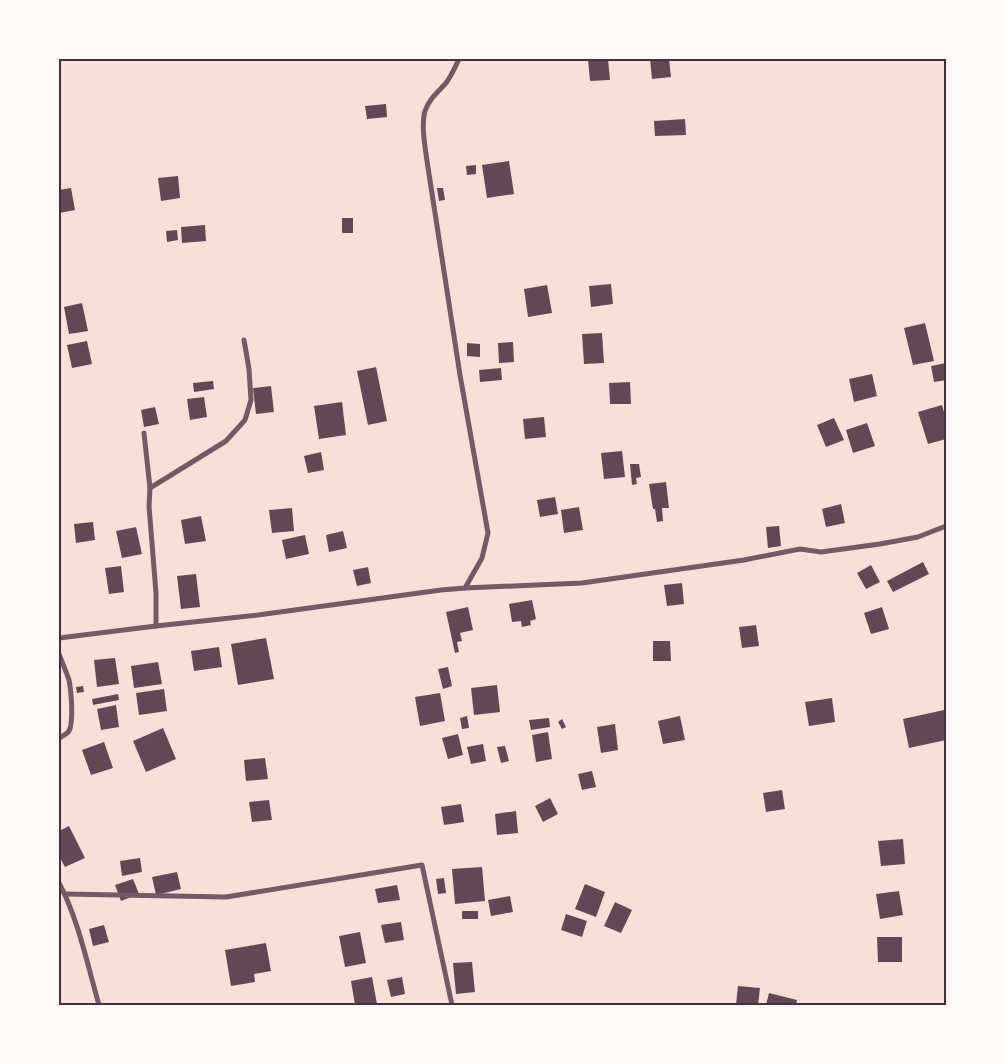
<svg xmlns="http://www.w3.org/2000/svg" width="1005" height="1064" font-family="'Times New Roman',serif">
  <rect width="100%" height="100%" fill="#f7e1d7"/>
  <g fill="#644757">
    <polygon points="588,59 608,59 610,80 590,81"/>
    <polygon points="650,59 669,59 671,77 652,79"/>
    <polygon points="386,104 387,117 367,119 365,106"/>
    <polygon points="685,119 686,135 655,136 654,121"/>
    <polygon points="509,161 514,194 487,198 482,165"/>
    <polygon points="476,165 476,174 467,175 466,166"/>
    <polygon points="178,176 180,198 161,201 158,178"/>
    <polygon points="71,188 75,210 59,213 59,190"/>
    <polygon points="437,188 443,188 445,200 439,201"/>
    <rect x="342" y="218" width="11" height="15"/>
    <polygon points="205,225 206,241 182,243 181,227"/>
    <polygon points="177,230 178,240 167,242 166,231"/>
    <polygon points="611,284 613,304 591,307 589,286"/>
    <polygon points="547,285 552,313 528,317 524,289"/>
    <polygon points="82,303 88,331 69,334 64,307"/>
    <polygon points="925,323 934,361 913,365 904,328"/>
    <polygon points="602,333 604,363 584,364 582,334"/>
    <polygon points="87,341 92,364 72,368 67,345"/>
    <polygon points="513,342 514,362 499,363 498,343"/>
    <polygon points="467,343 480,344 480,357 467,356"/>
    <polygon points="946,363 946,380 934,382 931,366"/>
    <polygon points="376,367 387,421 368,425 357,371"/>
    <polygon points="501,368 502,380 480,382 479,370"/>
    <polygon points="872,374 877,396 854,402 849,379"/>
    <polygon points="213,381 214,389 194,392 193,383"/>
    <polygon points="630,382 631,404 610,404 609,383"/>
    <polygon points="271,386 274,412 256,414 253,388"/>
    <polygon points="204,397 207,417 190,420 187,399"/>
    <polygon points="342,402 346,435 319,439 314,406"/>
    <polygon points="942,405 946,419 946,439 928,444 918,412"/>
    <polygon points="155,407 159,424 144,427 141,410"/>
    <polygon points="544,417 546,437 525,439 523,419"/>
    <polygon points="834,418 844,440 826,447 817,425"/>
    <polygon points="867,423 875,446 853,453 846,430"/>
    <polygon points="622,451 625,477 604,479 601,453"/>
    <polygon points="321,452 324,470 308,473 304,456"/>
    <polygon points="630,464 639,464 641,477 636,478 637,484 632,485"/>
    <polygon points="666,482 669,508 662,508 663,521 657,522 655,509 653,509 649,484"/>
    <polygon points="555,497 558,514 540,517 537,500"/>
    <polygon points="841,504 845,523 826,527 822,509"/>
    <polygon points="579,507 583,530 564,533 561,510"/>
    <polygon points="292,508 294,531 272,533 269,510"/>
    <polygon points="201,516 206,541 185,544 181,520"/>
    <polygon points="93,522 95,540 76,543 74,524"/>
    <polygon points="779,526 781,546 768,548 766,527"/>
    <polygon points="136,527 142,554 122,558 116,531"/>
    <polygon points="343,531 347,548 329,552 326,535"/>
    <polygon points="305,535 309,554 286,559 282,540"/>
    <polygon points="923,562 929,574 893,592 887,581"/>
    <polygon points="871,565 880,582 866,589 857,573"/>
    <polygon points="121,566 124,592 109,594 105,568"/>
    <polygon points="368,567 371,583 357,586 353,570"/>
    <polygon points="196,574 200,607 181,609 177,576"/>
    <polygon points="682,583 684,604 667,606 664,585"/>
    <polygon points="532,600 536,619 530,621 531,625 522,627 521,621 512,622 509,604"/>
    <polygon points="468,607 473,630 460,633 462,641 457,642 459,652 455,653 446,612"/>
    <polygon points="882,607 889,629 871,634 864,613"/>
    <polygon points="756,625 759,646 742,648 739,627"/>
    <polygon points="266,638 274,679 238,685 231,644"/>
    <polygon points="653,641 670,641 671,661 653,661"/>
    <polygon points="219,647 222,667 194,671 191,651"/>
    <polygon points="115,658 119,684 97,687 94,660"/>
    <polygon points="158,662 162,684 134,688 131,666"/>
    <polygon points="448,667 452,686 443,689 438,669"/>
    <polygon points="497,685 500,712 474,715 471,688"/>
    <polygon points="83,686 84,692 77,693 76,687"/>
    <polygon points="164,689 167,711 139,715 136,693"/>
    <polygon points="440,693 445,721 420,726 415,697"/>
    <polygon points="118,694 119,700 93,705 92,699"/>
    <polygon points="832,698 835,722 809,726 805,702"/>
    <polygon points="116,705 119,727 101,730 97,709"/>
    <polygon points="944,710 946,721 946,740 909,748 903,719"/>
    <polygon points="467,716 469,728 462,729 460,718"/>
    <polygon points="680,716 685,740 663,744 658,721"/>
    <polygon points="549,718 550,727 531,730 529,720"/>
    <polygon points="562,719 566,727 562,729 558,722"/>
    <polygon points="615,724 618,750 601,753 597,727"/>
    <polygon points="163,728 176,759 146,772 133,741"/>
    <polygon points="548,732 552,759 536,762 532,735"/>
    <polygon points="458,734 463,755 448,759 442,738"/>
    <polygon points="104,742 113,768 91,775 82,750"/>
    <polygon points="483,744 486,761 471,764 467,747"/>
    <polygon points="505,746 509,761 501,763 497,747"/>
    <polygon points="265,758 268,779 246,781 244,760"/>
    <polygon points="592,771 596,787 582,790 578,774"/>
    <polygon points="782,790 785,809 766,812 763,793"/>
    <polygon points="550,798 558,814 543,822 535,806"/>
    <polygon points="269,800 272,820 252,822 249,802"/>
    <polygon points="461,804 464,822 444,825 441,807"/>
    <polygon points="516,811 518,833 497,835 495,814"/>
    <polygon points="69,826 85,858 65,867 59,856 59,831"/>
    <polygon points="903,839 905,864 881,866 878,841"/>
    <polygon points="140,858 142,872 122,876 120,861"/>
    <polygon points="482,867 485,901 455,904 452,869"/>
    <polygon points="177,872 181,889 156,895 152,877"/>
    <polygon points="444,878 446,893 438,894 436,879"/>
    <polygon points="133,879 139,894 121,901 115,885"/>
    <polygon points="585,884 605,892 596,917 575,909"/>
    <polygon points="397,885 400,900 378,903 375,889"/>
    <polygon points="899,891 903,915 880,919 876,894"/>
    <polygon points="510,896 513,912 491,916 488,900"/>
    <polygon points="615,902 632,910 621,933 604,926"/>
    <rect x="462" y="911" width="16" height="8"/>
    <polygon points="566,914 587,921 582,937 561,930"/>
    <polygon points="401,922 404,940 385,943 381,925"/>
    <polygon points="104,925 109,942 93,946 89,929"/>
    <polygon points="360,932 366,963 345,967 339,936"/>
    <polygon points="877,937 902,937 902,962 878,962"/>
    <polygon points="266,943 271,971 254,974 255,982 231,986 225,950"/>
    <polygon points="472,962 475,992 456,994 453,963"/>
    <polygon points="372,977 377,1004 355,1005 351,981"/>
    <polygon points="402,977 405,994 391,997 387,980"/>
    <polygon points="738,986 760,988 758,1005 736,1005"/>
    <polygon points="769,993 797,1000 796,1005 766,1005"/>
  </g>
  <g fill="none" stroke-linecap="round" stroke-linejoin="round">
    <g stroke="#755966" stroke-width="5">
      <polyline points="144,433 150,488 149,506 156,593 156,626"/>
      <polyline points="150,488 226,441 245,420 251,400 249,369 244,340"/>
      <polyline points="465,588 582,583 744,560 800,549 821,552 880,544 918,537 946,526"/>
      <path d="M59 638 156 626 258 615 441 590 465 588 482 558 488 533 460 375 427 161C425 146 421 125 425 111 429 99 438 92 446 83 452 75 455 67 459 59"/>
      <path d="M59 654C62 662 66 671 69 680 71 690 74 722 69 731 66 735 63 736 59 738"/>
      <path d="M59 883C78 918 88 967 99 1005"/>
      <polyline points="65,894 226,897 422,865 452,1005"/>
    </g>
  </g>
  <rect width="1005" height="1064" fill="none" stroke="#fffaf5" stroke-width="120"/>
  <rect x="60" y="60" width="885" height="944" fill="none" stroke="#4a2c40" stroke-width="2"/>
</svg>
